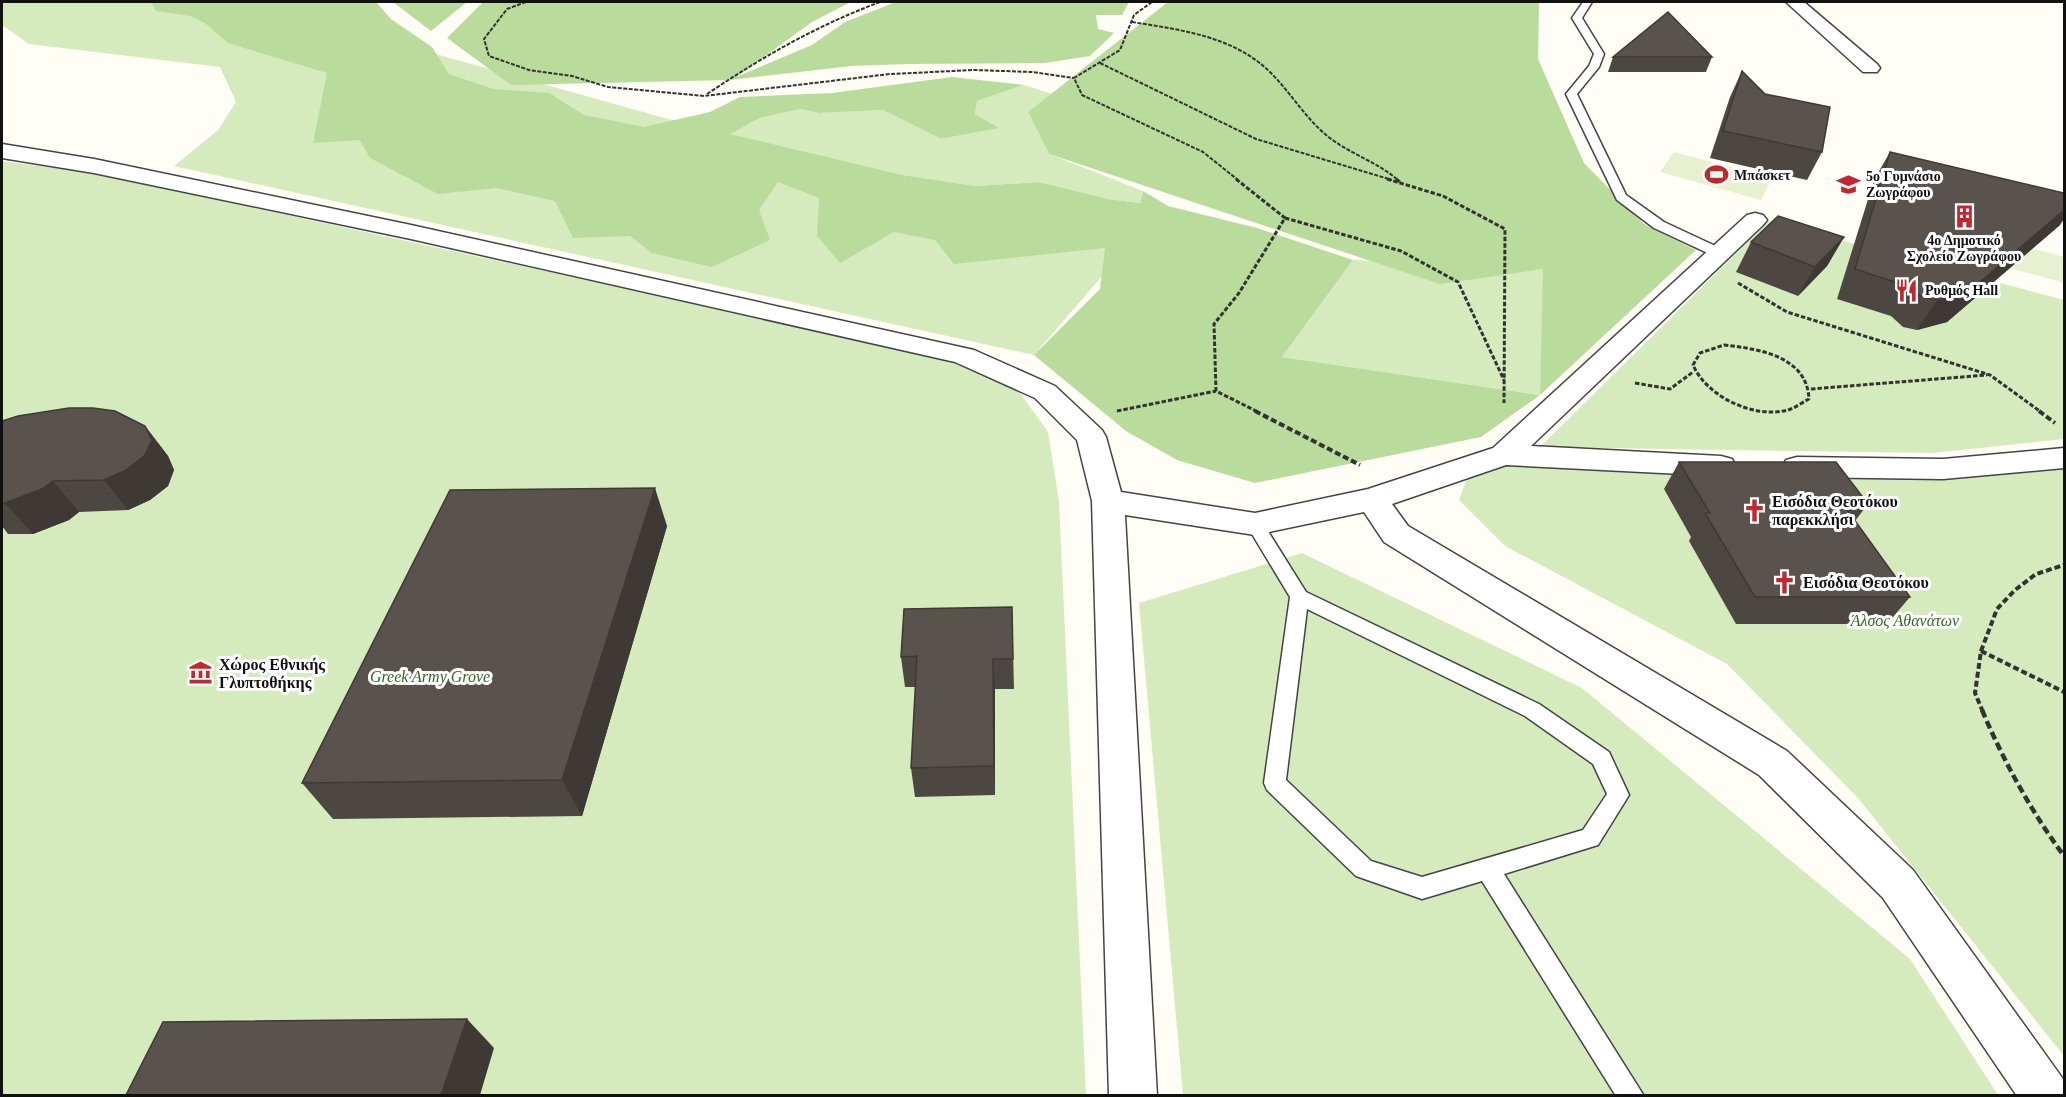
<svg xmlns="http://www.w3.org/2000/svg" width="2066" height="1097" font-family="Georgia,serif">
  <rect width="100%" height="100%" fill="#fffdf5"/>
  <g fill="#d5ebbd">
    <polygon points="2,2 249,2 1127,247 1034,355 174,166 218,130 236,102 220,67 29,44 2,25"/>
    <polygon points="1024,85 1052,94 1028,112 1049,154 1143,191 1140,203 1108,199 1039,182 975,186 903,175 729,134 760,118 800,109 819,113 883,110 941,139 998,128 975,114 977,101"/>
    <polygon points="2,161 99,174 825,332 956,363 1018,390 1048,432 1059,501 1086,1095 2,1096"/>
    <polygon points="1769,221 2064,300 2064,439 1933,453 1540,447"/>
    <polygon points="1353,260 1544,269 1540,395 1282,357"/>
    <polygon points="2064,459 2064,1056 1858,798 1727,664 1505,546 1459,500 1472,466"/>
    <polygon points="1302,553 1582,688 1910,959 1998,1095 1183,1095 1139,603"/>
  </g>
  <g fill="#b9dc9c">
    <polygon points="151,2 376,2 391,19 432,47 449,74 493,89 549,93 584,115 644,127 710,112 740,97 832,93 952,77 1024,85 977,101 975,114 999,128 941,139 883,110 819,113 800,109 760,118 730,134 903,175 975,186 1039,182 1108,199 1140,203 1143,191 1168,206 1257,228 1353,260 1282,357 1540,395 1543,269 1440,284 1049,154 1028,112 1168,2 1539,2 1538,59 1584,163 1644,224 1696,250 1540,395 1481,437 1255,483 1177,460 1126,431 1034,355 1100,289 1105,248 954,264 935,240 894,232 840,263 817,236 819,198 778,182 759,210 770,240 712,267 652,253 630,236 573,238 555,201 497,188 438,194 370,158 360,140 313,143 327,73 228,43 205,23 190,16 156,11"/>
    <polygon points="393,2 467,2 431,31"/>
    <polygon points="483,2 851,2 812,22 736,77 812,45 845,22 896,2 1129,2 1122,15 1096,15 1098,29 1114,33 1090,56 1045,63 908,64 851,66 730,80 511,85 447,38"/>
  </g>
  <g fill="#e6f2cf">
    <polygon points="1674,152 1772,178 1761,200 1660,172"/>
    <polygon points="1998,239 2064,257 2064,283 1992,263"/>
  </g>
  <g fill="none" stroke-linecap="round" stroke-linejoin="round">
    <defs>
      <g id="service">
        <polygon points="1583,2 1592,2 1582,18 1604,54 1599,67 1577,94 1626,195 1664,222 1724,250 1726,253 1724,256 1714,256 1654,228 1617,200 1566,94 1589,66 1594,54 1572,18"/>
        <path d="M1255 518 1261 520 1306 592 1539 704 1609 752 1629 795 1598 845 1504 874 1644 1096H1616L1482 881 1422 899 1356 876 1267 790 1264 783 1290 597 1246 524 1249 520ZM1307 609 1525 716 1593 764 1607 794 1583 830 1422 877 1371 861 1286 780Z"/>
      </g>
      <g id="minor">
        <polygon points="1786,2 1804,2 1877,64 1880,68 1877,72 1863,72"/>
        <polygon points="2,144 94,159 411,225 974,350 1055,386 1102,430 1106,437 1121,492 1255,513 1368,489 1493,448 1747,215 1755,213 1763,215 1767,220 1763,225 1531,446 1721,456 1732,459 1736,466 1732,473 1721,476 1506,465 1392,504 1408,526 1787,751 1913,870 2063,1079 2064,1096 2017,1096 1883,898 1759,775 1384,542 1364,512 1255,535 1125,515 1157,1096 1109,1096 1092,501 1077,440 1035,398 955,362 411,239 94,173 2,158"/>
        <polygon points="2064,448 2064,468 1943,479 1797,477 1786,474 1782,467 1786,460 1797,457 1943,459"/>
      </g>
    </defs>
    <use href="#service" stroke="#444" stroke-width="3"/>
    <use href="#minor" stroke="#444" stroke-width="3"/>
    <g stroke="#333" stroke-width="2" stroke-dasharray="4 1.5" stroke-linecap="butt">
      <polyline points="526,2 507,9 484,39 489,56 529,70 572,76 608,87 704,96 890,74 974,70 1032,72 1074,78"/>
      <polyline points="1152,2 1134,15 1120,50 1074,78 1082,95 1203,152 1238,180"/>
      <path d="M1132 22C1181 30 1234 36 1271 73 1290 92 1304 116 1325 134 1347 153 1376 161 1398 180"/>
      <polyline points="1100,63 1256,139 1392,180"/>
      <path d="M707 94C764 56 816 26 880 2"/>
    </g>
    <g stroke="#333" stroke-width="3" stroke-dasharray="4.5 2" stroke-linecap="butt">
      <polyline points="1236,179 1285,218 1239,293 1214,324 1216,391 1258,412"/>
      <polyline points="1387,179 1443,196 1505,229 1504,403"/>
      <polyline points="1396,179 1400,182"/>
      <polyline points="1285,218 1401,251 1458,282 1504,380"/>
      <polyline points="1738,283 1787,312 1990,375 2041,412"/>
      <path d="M1724 345C1759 349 1807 356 1809 399 1803 402 1795 408 1788 410 1754 419 1707 397 1693 365L1700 353Z"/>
      <polyline points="1635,383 1670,389 1693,372"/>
      <polyline points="1811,389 1987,375"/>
      <polyline points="1117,411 1216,391"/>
    </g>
    <g stroke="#333" stroke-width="4" stroke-dasharray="6 3" stroke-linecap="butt">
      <polyline points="1255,411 1360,465"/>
      <polyline points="2039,411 2055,423"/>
      <polyline points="1981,651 2064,692"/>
      <polyline points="1983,712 1975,693 1981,651 1997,609 2015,590 2036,574 2064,565"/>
    </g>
    <path stroke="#333" stroke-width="4.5" stroke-dasharray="8 4" stroke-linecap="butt" d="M1982 710C2004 762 2031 811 2064 856"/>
    <use href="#service" fill="#fff" fill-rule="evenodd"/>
    <use href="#minor" fill="#fff" fill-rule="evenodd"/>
  </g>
  <g fill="#4d4742">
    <polygon points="1613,57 1712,57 1706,72 1608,72"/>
    <polygon points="1742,71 1822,152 1807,180 1710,158 1730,97"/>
    <polygon points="1890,152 2060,225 1947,322 1917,330 1903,327 1891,316 1837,299 1874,180"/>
    <polygon points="1844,237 1827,266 1798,296 1736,272 1751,242"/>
    <polygon points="2,421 145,426 168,456 174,470 168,486 150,500 128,510 79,512 69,520 33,534 8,534 2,526"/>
    <polygon points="1679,462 1868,504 1855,521 1910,597 1887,624 1736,624 1689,541 1691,537 1664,489"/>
    <polygon points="667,526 582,816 333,819 302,783"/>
    <polygon points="1012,607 1014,689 995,689 995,795 915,797 911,768 916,687 905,687 901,657"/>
  </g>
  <g fill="#3f3936">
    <polygon points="2064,210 2064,219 2060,225 1947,322 1917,330 1937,300"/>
    <polygon points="1844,237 1827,266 1798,296 1815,267"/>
    <polygon points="145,426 168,456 174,470 168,486 150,500 128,510 104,480"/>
    <polygon points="53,481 79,512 69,520 33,534 5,503"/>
    <polygon points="655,488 667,526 582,816 562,780"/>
    <polygon points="993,659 995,689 995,795 994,766"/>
    <polygon points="467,1019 494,1048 480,1095 441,1095"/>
  </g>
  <g fill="#5a524d" stroke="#3f3936" stroke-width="1.5">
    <polygon points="1668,12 1712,57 1613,57"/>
    <polygon points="1742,71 1765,94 1830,107 1822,152 1723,131"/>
    <polygon points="1890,152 2064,193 2064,210 1967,293 1937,300 1922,297 1910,287 1855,269"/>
    <polygon points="1778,216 1844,237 1815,267 1751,242"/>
    <polygon points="69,408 93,408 115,411 145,426 152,440 145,455 126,470 104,480 53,481 42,489 5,503 2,503 2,421 18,416"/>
    <polygon points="1679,462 1836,462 1868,504 1843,504 1910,597 1755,597 1705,513 1710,513"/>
    <polygon points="655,488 562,780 302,783 450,490"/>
    <polygon points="1012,607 1013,659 993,659 994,766 911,768 917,656 901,657 904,609"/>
    <polygon points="467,1019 441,1095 126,1095 163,1022"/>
  </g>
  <defs>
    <symbol id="stadium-bare" viewBox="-9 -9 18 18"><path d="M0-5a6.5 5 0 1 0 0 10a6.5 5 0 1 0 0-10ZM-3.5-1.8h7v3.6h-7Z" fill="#c4262e" stroke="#fff" stroke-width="2.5" paint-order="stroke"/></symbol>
    <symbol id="school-bare" viewBox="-9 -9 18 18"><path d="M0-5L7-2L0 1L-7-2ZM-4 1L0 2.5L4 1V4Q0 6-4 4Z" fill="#c4262e" stroke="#fff" stroke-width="2.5" paint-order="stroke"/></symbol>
    <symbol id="building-bare" viewBox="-9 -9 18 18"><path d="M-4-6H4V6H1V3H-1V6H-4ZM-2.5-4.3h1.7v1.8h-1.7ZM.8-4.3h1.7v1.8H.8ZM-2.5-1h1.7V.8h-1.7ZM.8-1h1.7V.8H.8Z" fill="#c4262e" stroke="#fff" stroke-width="2.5" paint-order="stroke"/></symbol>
    <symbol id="restaurant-bare" viewBox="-9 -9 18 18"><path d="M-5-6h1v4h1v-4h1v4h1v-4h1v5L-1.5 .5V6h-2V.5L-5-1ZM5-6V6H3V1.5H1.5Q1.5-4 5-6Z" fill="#c4262e" stroke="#fff" stroke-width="2.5" paint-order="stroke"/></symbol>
    <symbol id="church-bare" viewBox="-9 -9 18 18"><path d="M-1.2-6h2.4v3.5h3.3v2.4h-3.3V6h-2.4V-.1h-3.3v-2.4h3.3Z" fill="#c4262e" stroke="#fff" stroke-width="2.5" paint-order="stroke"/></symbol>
    <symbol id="museum-bare" viewBox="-9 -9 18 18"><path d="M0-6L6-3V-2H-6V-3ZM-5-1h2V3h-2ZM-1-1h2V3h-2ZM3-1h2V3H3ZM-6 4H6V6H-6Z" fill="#c4262e" stroke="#fff" stroke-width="2.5" paint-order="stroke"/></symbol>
  </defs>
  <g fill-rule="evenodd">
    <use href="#stadium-bare" x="1700" y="158" width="33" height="33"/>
    <use href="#school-bare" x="1832" y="168" width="33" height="33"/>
    <use href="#building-bare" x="1948" y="200" width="33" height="33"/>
    <use href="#restaurant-bare" x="1890" y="274" width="33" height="33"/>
    <use href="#church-bare" x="1738" y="494" width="33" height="33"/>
    <use href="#church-bare" x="1768" y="566" width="33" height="33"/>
    <use href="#museum-bare" x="184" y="656" width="33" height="33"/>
  </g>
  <g text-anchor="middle" stroke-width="6" stroke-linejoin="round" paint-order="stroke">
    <g font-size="14" font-weight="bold" fill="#111" stroke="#fff" text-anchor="start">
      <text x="1734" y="180">Μπάσκετ</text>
      <text x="1866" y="181">5ο Γυμνάσιο<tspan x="1866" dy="16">Ζωγράφου</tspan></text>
      <text x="1964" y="245" text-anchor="middle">4ο Δημοτικό<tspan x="1964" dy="16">Σχολείο Ζωγράφου</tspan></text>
      <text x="1925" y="295">Ρυθμός Hall</text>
    </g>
    <g font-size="16" font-weight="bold" fill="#111" stroke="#fff" text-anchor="start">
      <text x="1772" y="507">Εισόδια Θεοτόκου<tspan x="1772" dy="18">παρεκκλήσι</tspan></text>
      <text x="1803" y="588">Εισόδια Θεοτόκου</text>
      <text x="219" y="670">Χώρος Εθνικής<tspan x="219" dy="18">Γλυπτοθήκης</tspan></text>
    </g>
    <g font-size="16" font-style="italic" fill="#2f6b1f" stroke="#fff">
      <text x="1905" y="626">Άλσος Αθανάτων</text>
      <text x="430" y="682">Greek Army Grove</text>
    </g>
  </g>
  <rect width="2066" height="1097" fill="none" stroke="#111111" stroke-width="6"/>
</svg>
